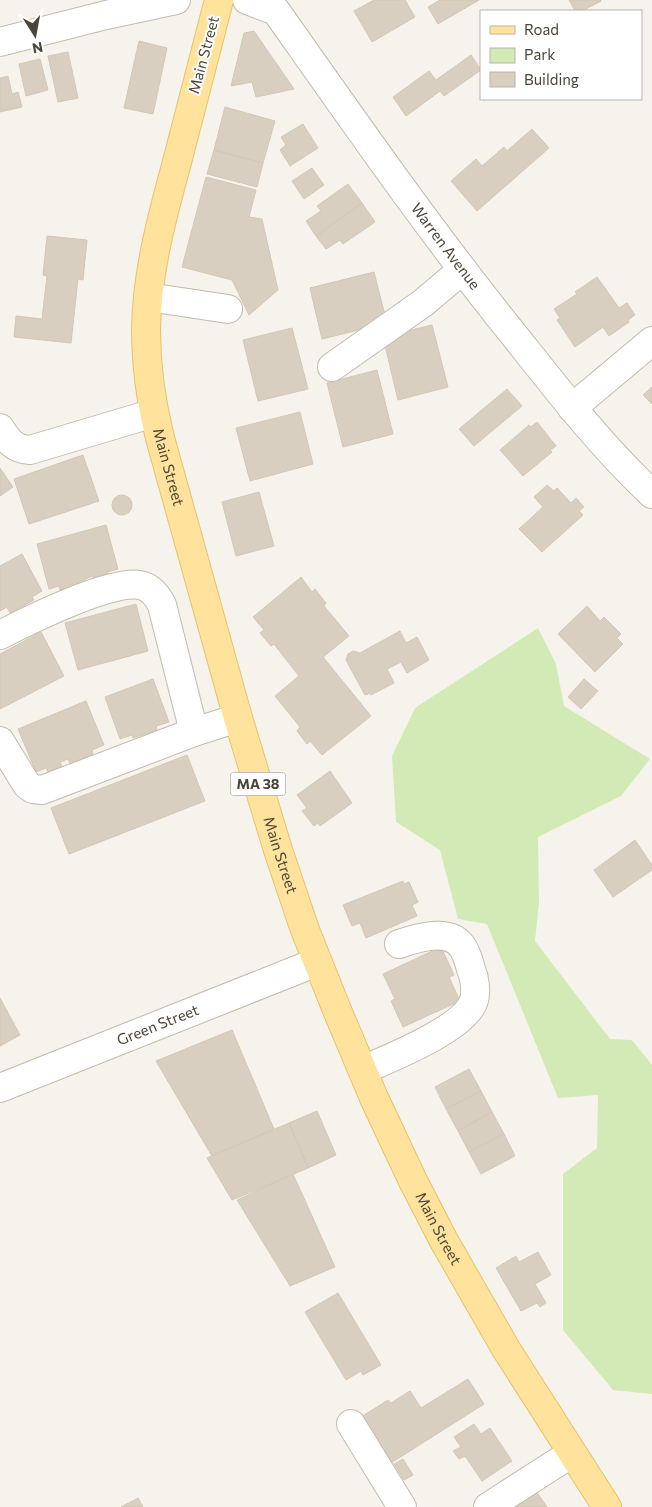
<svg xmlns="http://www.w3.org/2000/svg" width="652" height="1507" font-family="Commissioner,sans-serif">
  <rect width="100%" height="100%" fill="#f6f3ec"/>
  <polygon fill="#d2eab5" points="538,628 556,664 564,706 650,759 621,796 538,837 539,903 535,941 610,1039 632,1040 652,1065 652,1394 613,1390 563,1330 563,1174 597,1148 598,1095 558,1098 487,924 458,919 440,850 396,822 392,756 415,708"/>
  <g fill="#d8cfc1" stroke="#d3c7b4">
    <polygon points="374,0 405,0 415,17 372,42 354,11"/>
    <polygon points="440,0 479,0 438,24 428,7"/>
    <polygon points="569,0 600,0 601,1 582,11 575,11"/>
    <polygon points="254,31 294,89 256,97 252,82 231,86 244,33"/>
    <polygon points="139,41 167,48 153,114 124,108"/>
    <polygon points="68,52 78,98 58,102 48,56"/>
    <polygon points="471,55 481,70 444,96 440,91 406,116 393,97 429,71 436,80"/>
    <polygon points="40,59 48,90 26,96 19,64"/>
    <polygon points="8,76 12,94 18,92 22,107 0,112 0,78"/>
    <polygon points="225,107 275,121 263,163 214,150"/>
    <polygon points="303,124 318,148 290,166 280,150 286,145 281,137"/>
    <polygon points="532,129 549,148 477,211 451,181 476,159 482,166 504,147 507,151"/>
    <polygon points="214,150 263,163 257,187 207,174"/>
    <polygon points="312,168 324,185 304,199 292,181"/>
    <polygon points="206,177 256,190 249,217 262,219 278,290 249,315 232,280 182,267"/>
    <polygon points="348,184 362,203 316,236 306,221 321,211 317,206"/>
    <polygon points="362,203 375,222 343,244 340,240 326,249 316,236"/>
    <polygon points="47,236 87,240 83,280 78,279 71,343 14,337 16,316 42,319 47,276 43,275"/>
    <polygon points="374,272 387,323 322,339 310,288"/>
    <polygon points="597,277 619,308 627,303 635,315 628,320 629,322 609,336 603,327 575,347 557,320 560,318 554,309 577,294 575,292"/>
    <polygon points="432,325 448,387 398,400 383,337"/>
    <polygon points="292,328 308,389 258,401 243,340"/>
    <polygon points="377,370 393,434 343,447 327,383"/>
    <polygon points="652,387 652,404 643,395"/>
    <polygon points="507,389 522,406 474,446 459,429"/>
    <polygon points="300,412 313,464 250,481 236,428"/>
    <polygon points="537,422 556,446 550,450 552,452 523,476 500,450 529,425 531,427"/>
    <polygon points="83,455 99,501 29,524 14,479"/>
    <polygon points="0,468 13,487 0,496"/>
    <polygon points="547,485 554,491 557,488 571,503 576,498 584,507 579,511 583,515 542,552 519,529 543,507 534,497"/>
    <polygon points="259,492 274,546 236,556 222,502"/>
    <circle cx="122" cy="505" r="10"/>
    <polygon points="106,525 118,569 107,572 109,576 94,580 93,576 85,579 86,583 60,590 59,586 49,589 37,544"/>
    <polygon points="22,554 42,591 32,597 34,600 10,613 7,607 0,611 0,566"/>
    <polygon points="301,577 312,592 315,589 326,603 324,606 349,636 323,657 371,716 322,755 310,741 307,744 297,731 300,727 275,696 299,676 274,644 271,646 260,633 264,630 253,617"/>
    <polygon points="136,604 148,651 78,670 65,623"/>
    <polygon points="587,606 600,621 604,617 621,634 617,638 623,644 595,672 558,634"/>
    <polygon points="400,631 406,643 417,637 429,660 407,673 401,662 387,669 394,683 371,695 370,693 365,695 346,660 348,654 353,651 360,653"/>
    <polygon points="41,632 64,676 0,709 0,654"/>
    <polygon points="153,679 169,722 156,726 157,730 133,738 132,735 120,739 105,697"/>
    <polygon points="584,679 598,691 581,709 568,697"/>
    <polygon points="86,701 104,745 92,750 93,754 70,764 68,759 60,762 62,766 48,772 46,768 36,772 18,729"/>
    <polygon points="187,755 205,801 69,854 51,808"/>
    <polygon points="330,771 352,803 320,826 318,823 314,826 302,811 307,808 297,795"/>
    <polygon points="635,840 652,865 652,870 613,897 594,870"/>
    <polygon points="403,881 404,884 409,882 418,902 412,905 417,916 366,938 360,923 352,926 343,905"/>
    <polygon points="441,947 454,975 449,977 460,1001 403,1027 391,1001 395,999 383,974"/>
    <polygon points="0,998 20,1035 0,1046"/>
    <polygon points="232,1030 274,1129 212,1156 156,1061"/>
    <polygon points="469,1069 481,1091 446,1109 435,1087"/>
    <polygon points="481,1091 492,1112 458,1131 446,1109"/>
    <polygon points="317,1111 336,1155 308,1168 289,1123"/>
    <polygon points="492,1112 504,1134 469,1152 458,1131"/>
    <polygon points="289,1123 308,1168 232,1200 207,1158"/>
    <polygon points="504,1134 515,1156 481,1174 469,1152"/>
    <polygon points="293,1174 335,1267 290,1286 237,1200"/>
    <polygon points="538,1252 551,1275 535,1284 546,1303 540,1307 537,1303 521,1311 496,1268 516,1256 519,1262"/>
    <polygon points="338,1293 381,1365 363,1375 361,1371 346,1380 305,1312"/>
    <polygon points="468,1379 484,1404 391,1463 361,1417 388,1400 391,1403 410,1391 421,1408"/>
    <polygon points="474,1424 481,1434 490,1428 512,1461 482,1481 465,1456 459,1459 453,1451 461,1447 454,1437"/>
    <polygon points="403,1459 413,1475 404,1480 394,1464"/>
    <polygon points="536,1491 547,1507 512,1507"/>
    <polygon points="138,1498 143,1507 121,1507"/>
  </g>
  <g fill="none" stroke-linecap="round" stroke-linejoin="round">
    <defs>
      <g id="minor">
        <path id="s1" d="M247 0 276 11C355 123 432 234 518 340 560 393 602 447 652 494"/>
        <polyline points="0,42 106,15 176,0"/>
        <polyline points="148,297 228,309"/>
        <polyline points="332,367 423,303 462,270"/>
        <polyline points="572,408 652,341"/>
        <path d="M0 428C8 441 14 449 30 450L154 413"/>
        <path d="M0 635C29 620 110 580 140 585 151 587 157 595 162 605L194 732 42 790 33 789 27 785 0 741"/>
        <polyline points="194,732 238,718"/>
        <path d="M363 1070C390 1058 461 1030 473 1003 477 993 475 979 471 969 469 962 467 954 463 948 451 927 416 938 399 944"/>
        <path id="s2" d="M0 1088 317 962"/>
        <polyline points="351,1424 402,1507"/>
        <polyline points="488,1507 572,1453"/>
      </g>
      <g id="major">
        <path id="s3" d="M219 0C205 54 191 108 177 162 162 217 147 272 146 329 146 366 151 402 160 438L238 718 278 850 305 930 337 1010 374 1098 413 1181 444 1241 506 1349 607 1507"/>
      </g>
    </defs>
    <use href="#minor" stroke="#c2bbae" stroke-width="30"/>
    <use href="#major" stroke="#e6c16a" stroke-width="30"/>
    <use href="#minor" stroke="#fff" stroke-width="28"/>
    <use href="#major" stroke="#ffe39c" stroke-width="28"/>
  </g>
  <g text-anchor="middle" stroke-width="4" stroke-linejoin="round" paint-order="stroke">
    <rect fill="#fff" stroke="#817c74" stroke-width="1" x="230.5" y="772.5" width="55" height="23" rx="4"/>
    <g font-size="14" font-weight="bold" fill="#4b4439">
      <text x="258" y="789">MA 38</text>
    </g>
    <g font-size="15" fill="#4b4439" stroke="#fff">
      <text transform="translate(204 55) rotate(-75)" y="5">Main Street</text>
      <text dy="5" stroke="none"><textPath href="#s1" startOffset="321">Warren Avenue</textPath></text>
      <text dy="5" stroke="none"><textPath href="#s3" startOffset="478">Main Street</textPath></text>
      <text dy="5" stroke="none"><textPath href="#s3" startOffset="882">Main Street</textPath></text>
      <text dy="5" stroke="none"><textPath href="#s2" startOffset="170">Green Street</textPath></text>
      <text dy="5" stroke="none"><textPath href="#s3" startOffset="1288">Main Street</textPath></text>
    </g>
  </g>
  <rect x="480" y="10" width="162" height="90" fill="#ffffff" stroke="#b7b4b0"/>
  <rect x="490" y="26" width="25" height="8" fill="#ffe39c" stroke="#b7b4b0"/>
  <text x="524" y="35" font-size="15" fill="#4b4439">Road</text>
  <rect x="490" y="48" width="25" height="15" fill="#d2eab5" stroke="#b7b4b0"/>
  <text x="524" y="60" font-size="15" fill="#4b4439">Park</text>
  <rect x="490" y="72" width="25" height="15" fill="#d8cfc1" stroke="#b7b4b0"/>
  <text x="524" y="85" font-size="15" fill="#4b4439">Building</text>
  <g transform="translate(35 35) rotate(169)" stroke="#ffffff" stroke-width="4" paint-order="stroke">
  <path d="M0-4L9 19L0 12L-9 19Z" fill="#4b4439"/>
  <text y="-8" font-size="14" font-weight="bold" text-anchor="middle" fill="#4b4439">N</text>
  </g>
</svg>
